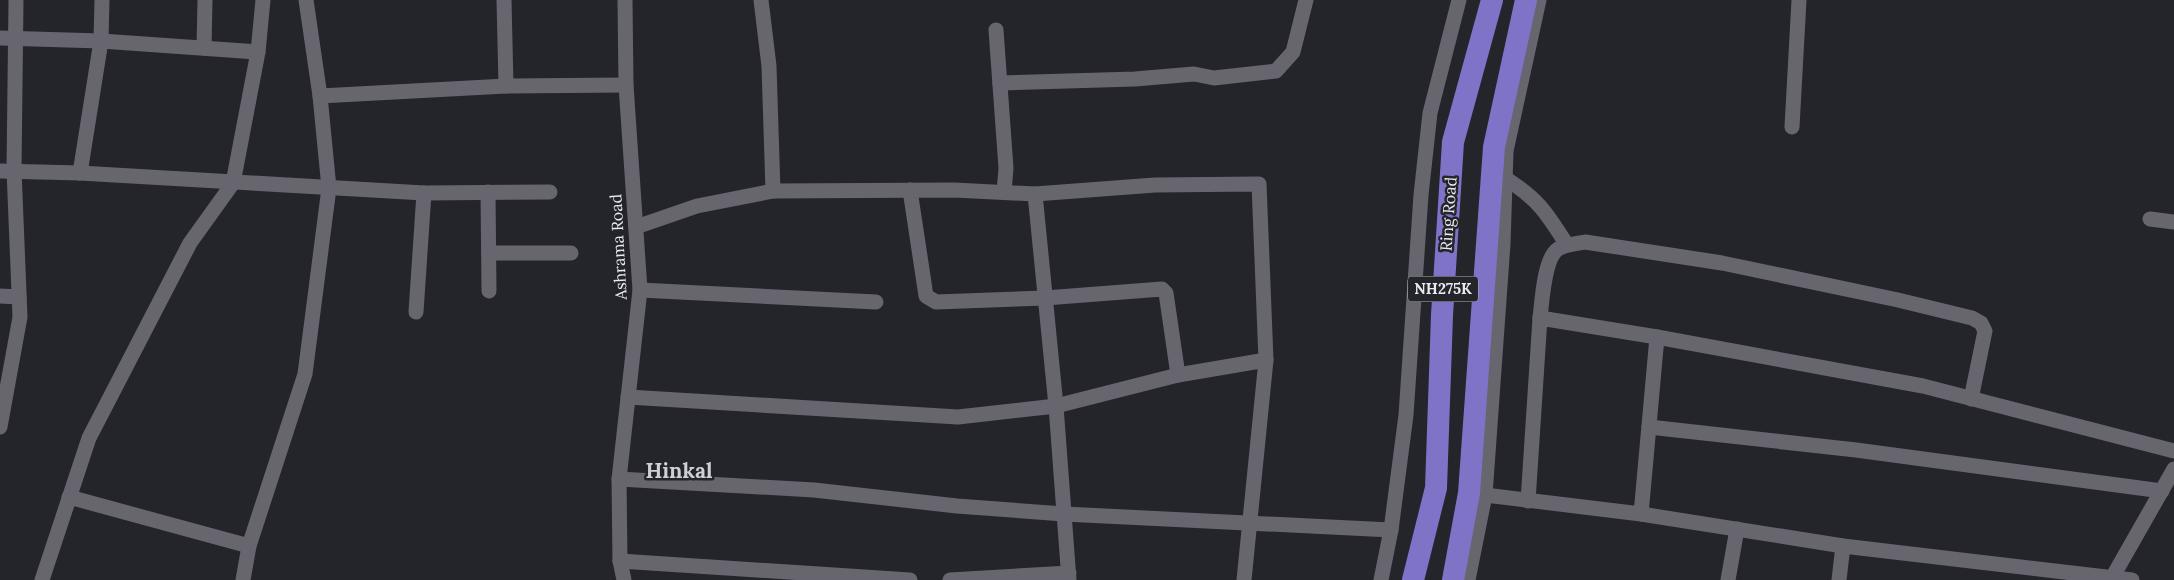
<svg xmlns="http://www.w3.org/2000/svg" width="2174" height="580" font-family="Lora,serif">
  <rect width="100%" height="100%" fill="#24242b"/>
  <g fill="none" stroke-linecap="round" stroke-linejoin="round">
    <g stroke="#67666f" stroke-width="15">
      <polyline points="504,0 506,86"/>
      <polyline points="761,0 769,66 773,191"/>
      <polyline points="996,30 1006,168 1004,192"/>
      <polyline points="0,38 101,41 258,52"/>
      <polyline points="204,48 205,0"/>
      <polyline points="1000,83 1135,79 1194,74 1214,78 1276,71 1293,52 1306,0"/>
      <polyline points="320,96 506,86 626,85"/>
      <polyline points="1792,127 1799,0"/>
      <polyline points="0,171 80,173 424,193 550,192"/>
      <polyline points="80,173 101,41 102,0"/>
      <path d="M1505 178C1539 200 1546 212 1567 245"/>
      <polyline points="910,190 926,296 936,302 1045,298 1162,289 1166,293 1178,375"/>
      <polyline points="488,192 489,291"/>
      <polyline points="1035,194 1056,406 1069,580"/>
      <polyline points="2150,219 2174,222"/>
      <polyline points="636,227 697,206 773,191 954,190 1035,194 1155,185 1259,184 1266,360 1244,580"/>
      <polyline points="489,253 571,253"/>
      <polyline points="640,290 876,302"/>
      <polyline points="0,296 19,297"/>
      <polyline points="416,312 424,193"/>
      <path d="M1540 318C1542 302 1544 258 1558 249 1566 244 1576 244 1585 242L1722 263 1898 300 1972 318 1981 323 1985 331 1971 399"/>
      <polyline points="1657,337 1923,386 2174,451"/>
      <polyline points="628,397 958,417 1056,406 1178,375 1266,360"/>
      <polyline points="0,427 20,317 14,170 16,0"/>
      <polyline points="1649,427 1856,450 2162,491"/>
      <polyline points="619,479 814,490 957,506 1064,514 1391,530"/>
      <polyline points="1469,493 1641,514 1843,546 2132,580"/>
      <polyline points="69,497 249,546"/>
      <polyline points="1528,501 1540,318 1657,337 1641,514"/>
      <polyline points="620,561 910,580"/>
      <polyline points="2112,578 2174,469"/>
      <polyline points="42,580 89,438 190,243 233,183 258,52 263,0"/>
      <polyline points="243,580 249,546 305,374 329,188 320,96 306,0"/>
      <polyline points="624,580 620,561 619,479 640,290 626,85 625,0"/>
      <polyline points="950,580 1069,573"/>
      <polyline points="1381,580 1391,530 1406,415 1421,195 1430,113 1459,0"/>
      <polyline points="1468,580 1485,495 1503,244 1506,151 1539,0"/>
      <polyline points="1728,580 1737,529"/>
      <polyline points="1839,580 1843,546"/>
    </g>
    <g stroke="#7f73c8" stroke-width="22">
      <polyline points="1413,580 1436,488 1442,315 1453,142 1492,0"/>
      <polyline points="1453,580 1469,493 1494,147 1526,0"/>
    </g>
  </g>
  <g text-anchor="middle" stroke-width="5" stroke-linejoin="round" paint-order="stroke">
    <rect fill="#24242b" stroke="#afafb4" stroke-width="1" x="1408" y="276.5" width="70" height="25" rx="4"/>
    <g font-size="15" font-weight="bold" fill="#eaeaef">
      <text x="1443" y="294">NH275K</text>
    </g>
    <g font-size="16" fill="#eaeaef" stroke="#24242b">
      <text transform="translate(1448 214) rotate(-86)" y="6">Ring Road</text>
      <text transform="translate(618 247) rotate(-93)" y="6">Ashrama Road</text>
    </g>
    <g font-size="21" font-weight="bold" fill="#cfcfd9" stroke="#24242b">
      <text x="679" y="478">Hinkal</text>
    </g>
  </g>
</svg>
